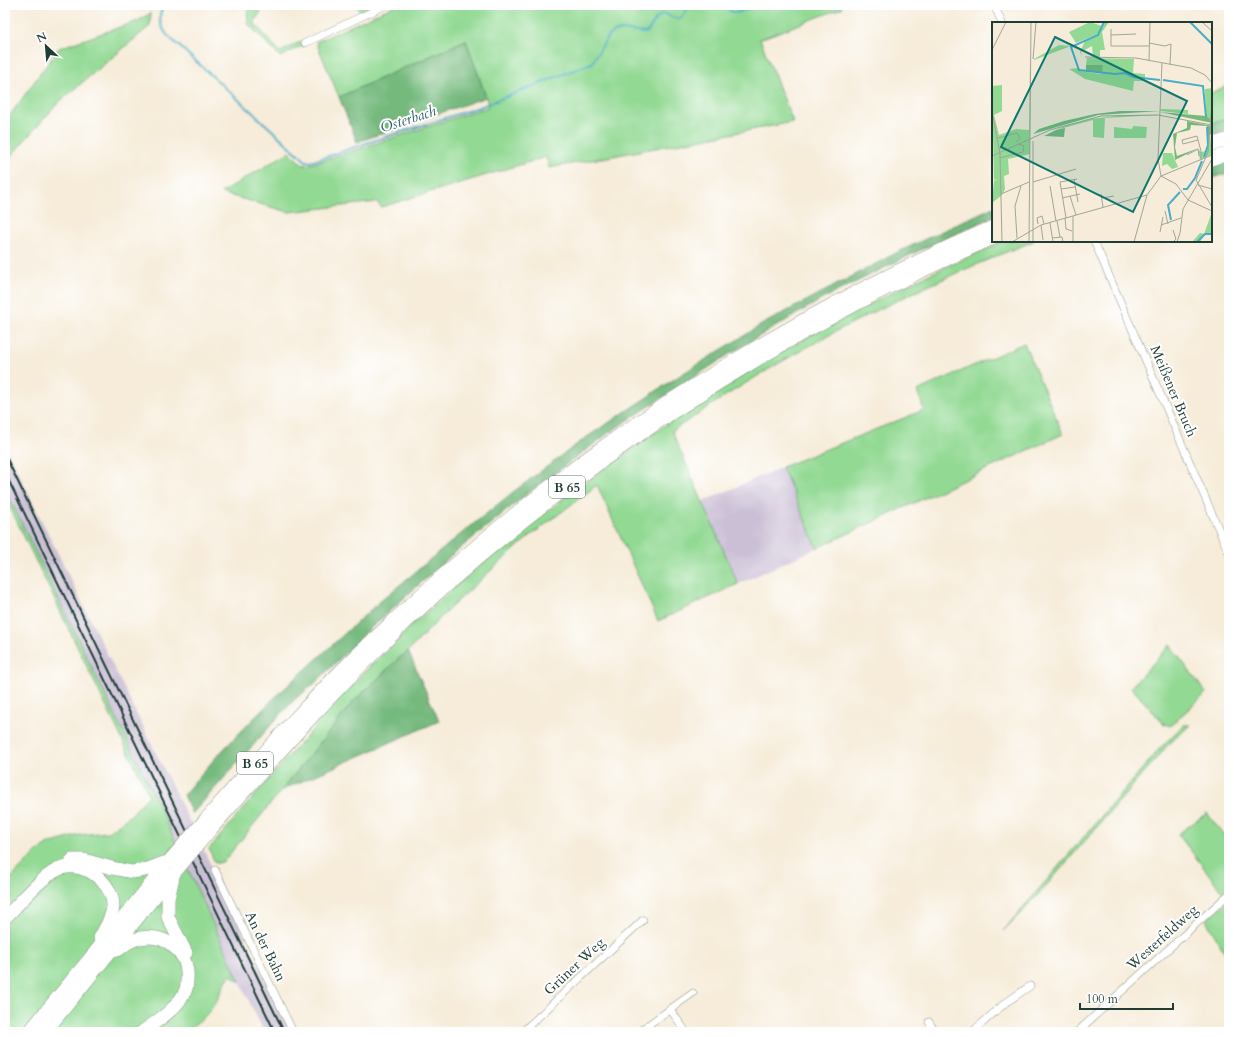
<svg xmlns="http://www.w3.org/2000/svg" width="1234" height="1037" font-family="Cardo,serif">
  <rect width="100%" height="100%" fill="#fff"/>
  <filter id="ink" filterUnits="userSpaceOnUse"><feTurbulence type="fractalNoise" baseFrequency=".025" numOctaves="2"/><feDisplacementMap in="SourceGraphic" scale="8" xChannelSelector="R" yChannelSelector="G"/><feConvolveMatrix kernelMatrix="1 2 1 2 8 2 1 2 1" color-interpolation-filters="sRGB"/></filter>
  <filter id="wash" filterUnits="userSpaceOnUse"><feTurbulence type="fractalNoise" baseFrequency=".012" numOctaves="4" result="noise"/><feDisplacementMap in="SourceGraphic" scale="16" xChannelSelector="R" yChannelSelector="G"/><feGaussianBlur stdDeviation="0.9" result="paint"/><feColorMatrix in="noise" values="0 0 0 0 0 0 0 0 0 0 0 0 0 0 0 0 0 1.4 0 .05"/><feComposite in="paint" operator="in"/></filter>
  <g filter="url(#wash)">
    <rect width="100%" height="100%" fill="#f6ecd9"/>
    <g fill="#cbbfd5">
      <polygon points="5,446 207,857 291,1032 264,1032 240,982 152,791 5,489"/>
      <polygon points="782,467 817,548 738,584 702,502"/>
    </g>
    <g fill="#92d993" stroke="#588b64">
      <polygon points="247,5 265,5 255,21 255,24 280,52 302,41 304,45 280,57 248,24"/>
      <polygon points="356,5 380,5 361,13"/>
      <polygon points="396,5 841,5 842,8 760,39 793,122 549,168 546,157 381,207 377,202 289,212 221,193 289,152 303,165 312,164 488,107 486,97 466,40 339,97 316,42"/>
      <polygon points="151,13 150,26 60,101 5,162 5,122 59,48 138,21"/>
      <polygon points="1229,85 1229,118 1211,124 1211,93"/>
      <path d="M1005 241H1034C934 280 837 327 746 383 721 398 697 415 672 431L738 584 658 621 597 485 530 536 500 562 448 610 408 651 396 661 354 701 224 861 219 863H215L209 849 286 759 314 728 342 694 414 623 494 553 576 489 674 419 756 366 822 329 916 280Z"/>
      <polygon points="1024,343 1063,434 817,548 782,467 924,410 917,391"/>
      <path d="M5 489 152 791 240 982 231 975C224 982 221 991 217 1000 210 1013 198 1023 186 1032H5V886L17 872 37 852 48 844 80 835 108 832 130 816 149 795 5 497Z"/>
      <polygon points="1170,645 1206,693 1170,726 1163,723 1131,687"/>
      <polygon points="1184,725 1190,725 1167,746 1039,894 1003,931 1161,747"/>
      <polygon points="1207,813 1229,842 1229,890 1224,894 1178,834"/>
      <polygon points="1229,901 1229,960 1206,920"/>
    </g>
    <g fill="#75b97d" stroke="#4a7b58">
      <polygon points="466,40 486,97 357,142 339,97"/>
      <polygon points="1229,118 1229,129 1211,135 1211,124"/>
      <polygon points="1229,159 1229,173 1211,178 1211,165"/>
      <polygon points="993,207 993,217 918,251 824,298 731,353 613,430 533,489 453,554 373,626 313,685 294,700 273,723 192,814 183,795 218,755 272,700 377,604 450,543 513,492 584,439 682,374 763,324 896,253"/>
      <polygon points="408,651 439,721 282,790 354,701 396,661"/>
    </g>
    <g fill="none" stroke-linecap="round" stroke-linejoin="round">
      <g stroke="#49adc8" stroke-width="2">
        <path d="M165 5C156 15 160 26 168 36L306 161 311 162 364 144 480 107 592 63 608 36 615 32 621 30 645 33 648 31 656 19 661 15 665 14 677 19 681 18 688 8 693 7 700 6 701 5"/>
        <polyline points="724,5 732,12 736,13 761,5"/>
      </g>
    </g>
  </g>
  <g filter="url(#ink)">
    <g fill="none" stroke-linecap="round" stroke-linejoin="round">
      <defs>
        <g id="street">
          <polyline points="994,5 1002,23"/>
          <polyline points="305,43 386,5"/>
          <polyline points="1094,241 1229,553"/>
          <polyline points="215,870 293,1032"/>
          <polyline points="670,1009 686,1032"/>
          <polyline points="929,1022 935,1032"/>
          <polyline points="522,1032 643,920"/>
          <polyline points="638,1032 693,993"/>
          <polyline points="972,1032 1004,1004 1030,986"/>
          <polyline points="1077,1032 1229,894"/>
        </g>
        <g id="highway">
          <polyline points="1211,145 1229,139"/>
          <polyline points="1211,159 1229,153"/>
          <path d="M206 819C262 755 317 691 380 633 445 571 514 512 586 459 712 367 850 289 993 227"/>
          <path d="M211 829C267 766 323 702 384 643 560 473 769 337 993 238"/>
          <polyline points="72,860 84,860 112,868 132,872 145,870 169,861"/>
          <polyline points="173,877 168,899 168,917 186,953"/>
          <path d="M5 918C19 904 44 873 62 868 85 861 114 883 113 907 112 918 105 928 100 938"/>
          <path d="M118 950C123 946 129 941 136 939 163 931 190 951 187 980 187 983 187 986 186 989 180 1007 157 1021 142 1032"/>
          <path d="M29 1032C76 975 123 919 169 861"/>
          <polyline points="45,1032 175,872"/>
        </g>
      </defs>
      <use href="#street" stroke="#8a9486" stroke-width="8"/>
      <use href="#highway" stroke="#8a9486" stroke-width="14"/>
      <use href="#street" stroke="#fff" stroke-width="7"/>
      <use href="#highway" stroke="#fff" stroke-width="13"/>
      <g stroke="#1f3d34" stroke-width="2">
        <polyline points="5,455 284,1032"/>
        <polyline points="5,473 275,1032"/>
      </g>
      <defs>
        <g id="highway-bridge">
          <polyline points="169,861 206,819"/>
          <polyline points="175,872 211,829"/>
        </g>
      </defs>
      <use href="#highway-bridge" stroke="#8a9486" stroke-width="14" stroke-linecap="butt"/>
      <use href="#highway-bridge" stroke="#fff" stroke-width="13"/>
    </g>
  </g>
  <g text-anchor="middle" stroke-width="4" stroke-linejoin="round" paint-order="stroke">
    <g fill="#fff" stroke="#627771" stroke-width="1">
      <rect x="549" y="476" width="36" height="22" rx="3"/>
      <rect x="237" y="752" width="36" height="22" rx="3"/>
    </g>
    <g font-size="13" font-weight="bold" fill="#1f3d34">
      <text x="567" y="492">B 65</text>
      <text x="255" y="768">B 65</text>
    </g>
    <g font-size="14" fill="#1f3d34" stroke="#fff">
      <text transform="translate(1174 391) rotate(67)" y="5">Meißener Bruch</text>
      <text transform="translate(1162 937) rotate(-42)" y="5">Westerfeldweg</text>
      <text transform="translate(266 946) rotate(64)" y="5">An der Bahn</text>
      <text transform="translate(574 966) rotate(-43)" y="5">Grüner Weg</text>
    </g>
    <g font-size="15" font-style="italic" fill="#2e6468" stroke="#fff">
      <text transform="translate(408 119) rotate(-18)" y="5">Osterbach</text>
    </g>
  </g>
  <g transform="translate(992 22)">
    <rect width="220" height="220" fill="#f6ecd9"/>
    <path d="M98 0 110 4 106 12 84 21 77 10ZM113 0H117L110 10 113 28H108V35H101L100 24 89 30 90 35H93H90L88 30 93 19 106 13ZM67 23 79 24 42 38V37ZM95 36 142 37 141 51 153 52V59H142L141 69 93 57 77 47 86 46 88 49 109 52 111 43H94ZM38 38V132L16 137 17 152 12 154 13 167 10 173 0 181 2 159 5 157 2 158 0 64 10 63V89L2 93 7 113 24 107 37 108ZM220 66V91L218 97 214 96 213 67ZM169 87 196 88V92L168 89ZM134 93H167L113 96 112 116 101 115V98L64 108 41 118 75 103 99 97ZM141 104 155 105 154 116H122V105L140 107ZM218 112 220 132 208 138 206 127 209 130 214 129ZM171 131H180L186 145 180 147 175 142 170 144ZM220 190V212H213L208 220H189L201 219 208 211 212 212Z" fill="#92d993"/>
    <path d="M94 43H111L110 50 94 49ZM128 89H168L106 93 41 112 47 107 72 99 103 92ZM168 90 214 94 218 97 219 91 220 101ZM195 99 220 104V113L217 112 216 124 215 104 199 103 198 108 185 111 183 125 185 134 207 126 183 138 181 112 195 106ZM73 106 72 115 52 114 64 108Z" fill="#75b97d"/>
    <path fill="none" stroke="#49adc8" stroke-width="2" d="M112 0 106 13 79 25 87 48 123 52 133 51 141 55 168 58M198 0 220 22M171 58 211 64 214 95M212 135 216 123 215 105M191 167H195L203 156 210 139M179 198 176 183 188 170M205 220 213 212H220"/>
    <path fill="none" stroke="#a0a697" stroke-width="1" d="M210 0 220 9M119 7V24H157M119 13 144 12M157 21 173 24 179 22 178 43M0 28 14 0M93 35 144 36 199 46 213 53 220 61M41 37 44 0M157 39 158 0M220 83 216 130 204 158 220 185M0 89 8 132 10 220M6 116 25 111 28 116 24 120M206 118 191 122 190 118 205 114 206 118 209 129V137M195 133 206 127 207 134M0 134 58 108 109 94 166 93 220 103M8 136 31 130 32 124 26 122M169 154 166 137 170 41M169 154 184 162 196 178 220 189M82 157 86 180M41 160 84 147M206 163 220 167M58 164 64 199M69 167 83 165M9 172 37 160M109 172 111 185M78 174 84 193M70 176 88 172M110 176 122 174M173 189 176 202M73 196 74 207 80 209M74 196 68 160 85 157M65 199 68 215M58 201 61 220M46 202 45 196 50 194 52 202M49 203 51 218M169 203 189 196M181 208 184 217 181 220M168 210 171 195M25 216 23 184 29 164M60 216 70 215 71 220M20 220 49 203 155 173M37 220 39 0M41 220V119M81 220V194M142 220 155 173 169 154 220 133M185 220 188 211 191 187 220 137"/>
    <path fill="#0f766e" fill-opacity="0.15" stroke="#0f766e" stroke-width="2" d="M63 15 195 79 141 190 9 125Z"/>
    <rect width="220" height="220" fill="none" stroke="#1f3d34" stroke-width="2"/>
  </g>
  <rect width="1234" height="1037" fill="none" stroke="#fff" stroke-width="20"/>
  <g transform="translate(46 46) rotate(334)" stroke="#ffffff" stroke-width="3" paint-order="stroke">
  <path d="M0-3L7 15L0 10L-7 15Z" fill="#1f3d34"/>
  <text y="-6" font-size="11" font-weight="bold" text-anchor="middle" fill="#1f3d34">N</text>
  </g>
  <path d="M1080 1003v6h93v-6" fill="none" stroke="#1f3d34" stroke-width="2"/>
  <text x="1086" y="1003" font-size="12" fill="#1f3d34" stroke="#ffffff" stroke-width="3" paint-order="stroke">100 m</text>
</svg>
